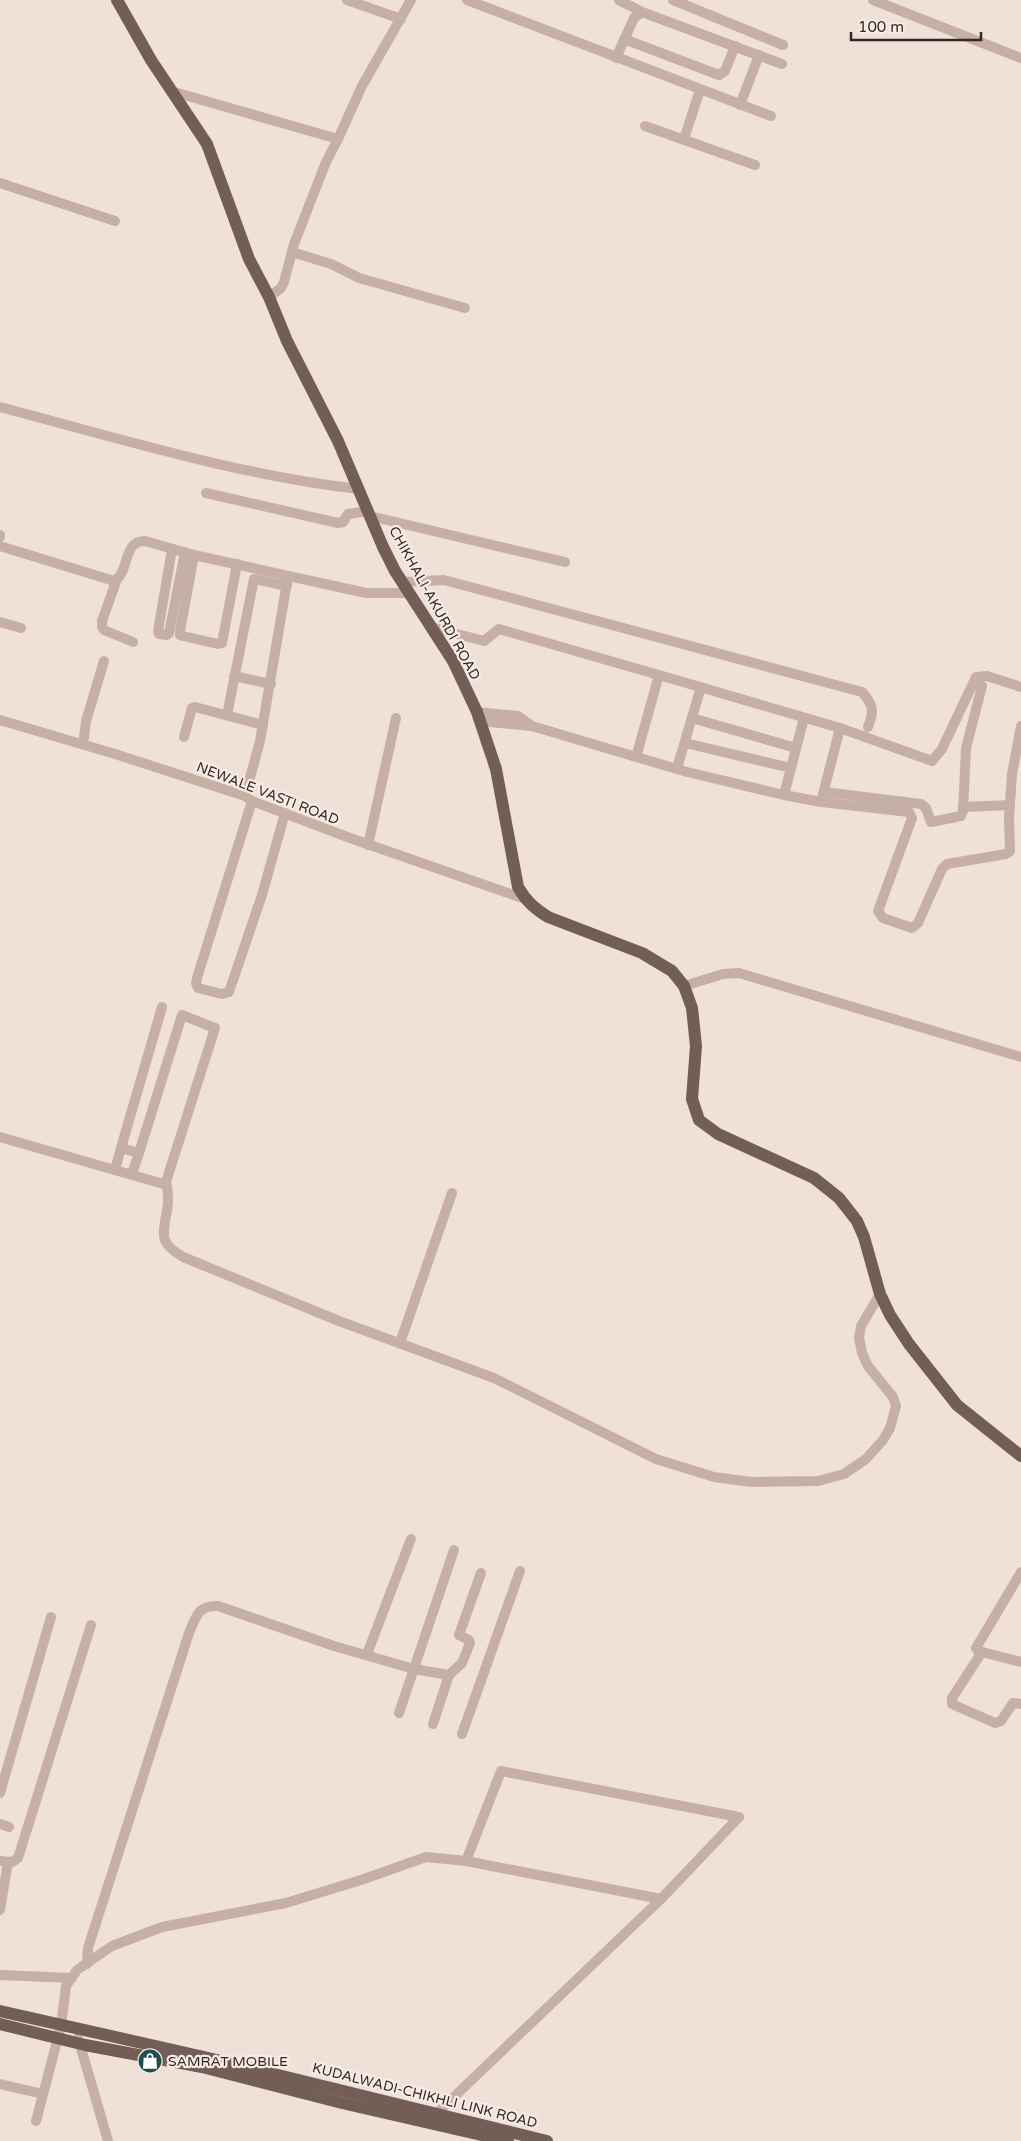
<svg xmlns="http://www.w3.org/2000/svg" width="1021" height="2141" font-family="'Varela Round',sans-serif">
  <rect width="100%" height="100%" fill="#efe1d8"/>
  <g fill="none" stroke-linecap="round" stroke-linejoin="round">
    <g stroke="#c6b0a5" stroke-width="10">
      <polyline points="347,0 401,19"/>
      <polyline points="467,0 771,116"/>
      <polyline points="619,0 642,12"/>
      <polyline points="673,0 783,45"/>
      <polyline points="873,0 1021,58"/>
      <polyline points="624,39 719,75 725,71 735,46"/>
      <polyline points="616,58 634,18 642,12 782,64"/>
      <polyline points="174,92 338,139"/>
      <polyline points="740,105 759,55"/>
      <polyline points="645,126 755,165"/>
      <polyline points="684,139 700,90"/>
      <polyline points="0,183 115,221"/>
      <polyline points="292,252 331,264 359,278 465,308"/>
      <polyline points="269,297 281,288 284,282 294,244 326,162 338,139 362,86 411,0"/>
      <path d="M0 407C118 438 237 475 359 489"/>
      <polyline points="206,493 338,523 343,522 348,514 368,511"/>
      <polyline points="370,516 565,562"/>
      <polyline points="0,535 0,537"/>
      <path d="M0 546 114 581C130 573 122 541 145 541L194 555 366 593H410"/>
      <polyline points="172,549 158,631 159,634 167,635 169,633 185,552"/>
      <polyline points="194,555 180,631 180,635 183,636 218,644 222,643 237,564"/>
      <polyline points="117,579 102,621 102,627 104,630 133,642"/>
      <path d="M403 582 444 580 862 692C874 705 874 712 868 727"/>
      <polyline points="0,622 21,628"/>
      <polyline points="431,627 484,641 499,629 659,675"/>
      <polyline points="234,676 271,684"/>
      <polyline points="477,712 518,716 532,726"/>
      <polyline points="227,715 254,579 287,586"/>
      <polyline points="692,718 796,748"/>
      <polyline points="0,720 115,754 245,796 252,801 350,838 525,899"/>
      <polyline points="480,721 532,726 687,772 784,795 821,802 909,812 912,818 878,911 883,918 912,928 918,923 942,869 947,864 1006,854 1010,851 1009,818 1012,774 1021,726"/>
      <polyline points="840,728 932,761 942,749 976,677 987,676 1021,687"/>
      <polyline points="184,737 192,708 195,707 263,725"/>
      <polyline points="685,743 791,768"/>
      <polyline points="83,744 86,721 104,661"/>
      <polyline points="636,757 659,675 840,728 821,802"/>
      <polyline points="677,768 701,687"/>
      <polyline points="824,792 921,804 926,808 931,822 961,816 963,811 966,748 982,686"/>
      <polyline points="784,795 804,718"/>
      <polyline points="245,796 260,741 288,576"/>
      <polyline points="252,801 197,978 196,983 198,988 222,994 229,992 262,895 285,813"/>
      <polyline points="963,807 1010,805"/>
      <polyline points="368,845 396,718"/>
      <polyline points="684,986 723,974 739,973 1021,1057"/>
      <path d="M0 1137 167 1185C168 1193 169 1202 167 1210 163 1235 158 1242 183 1257L339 1321 494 1378 656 1459 714 1477 752 1482 818 1481 844 1474 866 1459 883 1440 890 1428 896 1406 893 1397 868 1366 862 1353 859 1338 861 1326 880 1294"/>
      <polyline points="139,1153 182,1015 215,1028 165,1185"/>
      <polyline points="115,1170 121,1148"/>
      <polyline points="132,1174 139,1153 121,1148 162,1007"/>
      <polyline points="400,1343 452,1193"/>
      <polyline points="1021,1572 976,1648 978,1651 1021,1662"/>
      <polyline points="982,1652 952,1698 952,1704 995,1723 1001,1721 1013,1703 1021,1704"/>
      <polyline points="367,1654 411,1539"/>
      <polyline points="399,1713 454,1550"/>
      <polyline points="433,1724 449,1675 462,1663 470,1643 469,1640 459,1635 481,1573"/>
      <polyline points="462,1734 520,1571"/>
      <polyline points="0,1793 51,1617"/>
      <polyline points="0,1824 9,1827"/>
      <polyline points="0,1861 12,1862 18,1858 91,1625"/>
      <polyline points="661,1899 466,1861 501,1771 739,1817"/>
      <polyline points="0,1910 8,1862"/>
      <path d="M87 1964 88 1948 189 1633C196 1617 198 1605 218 1606L334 1646 414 1669 449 1675"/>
      <polyline points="0,1975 72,1978"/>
      <polyline points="78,2038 108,2141"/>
      <polyline points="0,2084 43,2094"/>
      <polyline points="436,2114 661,1899 739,1817"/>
      <polyline points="36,2121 61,2026 66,1986 77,1970 112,1946 162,1927 286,1903 364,1879 426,1857 466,1861"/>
    </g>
    <g stroke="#735d57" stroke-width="12">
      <path d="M117 0 151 60 207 144 249 259 269 297 287 341 338 441 383 547 395 571 453 661 477 712 496 769 518 887C526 901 534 908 548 917L642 953 672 971 684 986 692 1008 696 1046 692 1099 699 1120 718 1134 814 1178 839 1198 857 1221 864 1237 880 1294 890 1315 909 1344 957 1405 1021 1456"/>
      <polyline points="0,2011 204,2057 547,2141"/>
      <polyline points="0,2024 85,2045 202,2067 342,2103 508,2141"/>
    </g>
  </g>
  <defs>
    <symbol id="shop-disc" viewBox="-11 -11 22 22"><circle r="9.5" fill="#1e514e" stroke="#f7ece3"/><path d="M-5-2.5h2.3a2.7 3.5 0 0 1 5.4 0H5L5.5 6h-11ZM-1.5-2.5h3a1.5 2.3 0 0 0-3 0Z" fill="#fff"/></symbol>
  </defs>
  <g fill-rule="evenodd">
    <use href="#shop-disc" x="136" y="2047" width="28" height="28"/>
  </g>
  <g text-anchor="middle" stroke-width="4.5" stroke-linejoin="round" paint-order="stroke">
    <g font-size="14" fill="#322826" stroke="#f7ece3">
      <text transform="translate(435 603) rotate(61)" y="5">CHIKHALI-AKURDI ROAD</text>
      <text transform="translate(268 793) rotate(21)" y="5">NEWALE VASTI ROAD</text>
      <text transform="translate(425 2095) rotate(14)" y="5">KUDALWADI-CHIKHLI LINK ROAD</text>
    </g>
    <g font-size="14" fill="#322826" stroke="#f7ece3" text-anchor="start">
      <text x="168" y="2066">SAMRAT MOBILE</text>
    </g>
  </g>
  <path d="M851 32v8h130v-8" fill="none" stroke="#322826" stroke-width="2.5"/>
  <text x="858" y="32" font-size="15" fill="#322826" stroke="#f7ece3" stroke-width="4" paint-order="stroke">100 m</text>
</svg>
